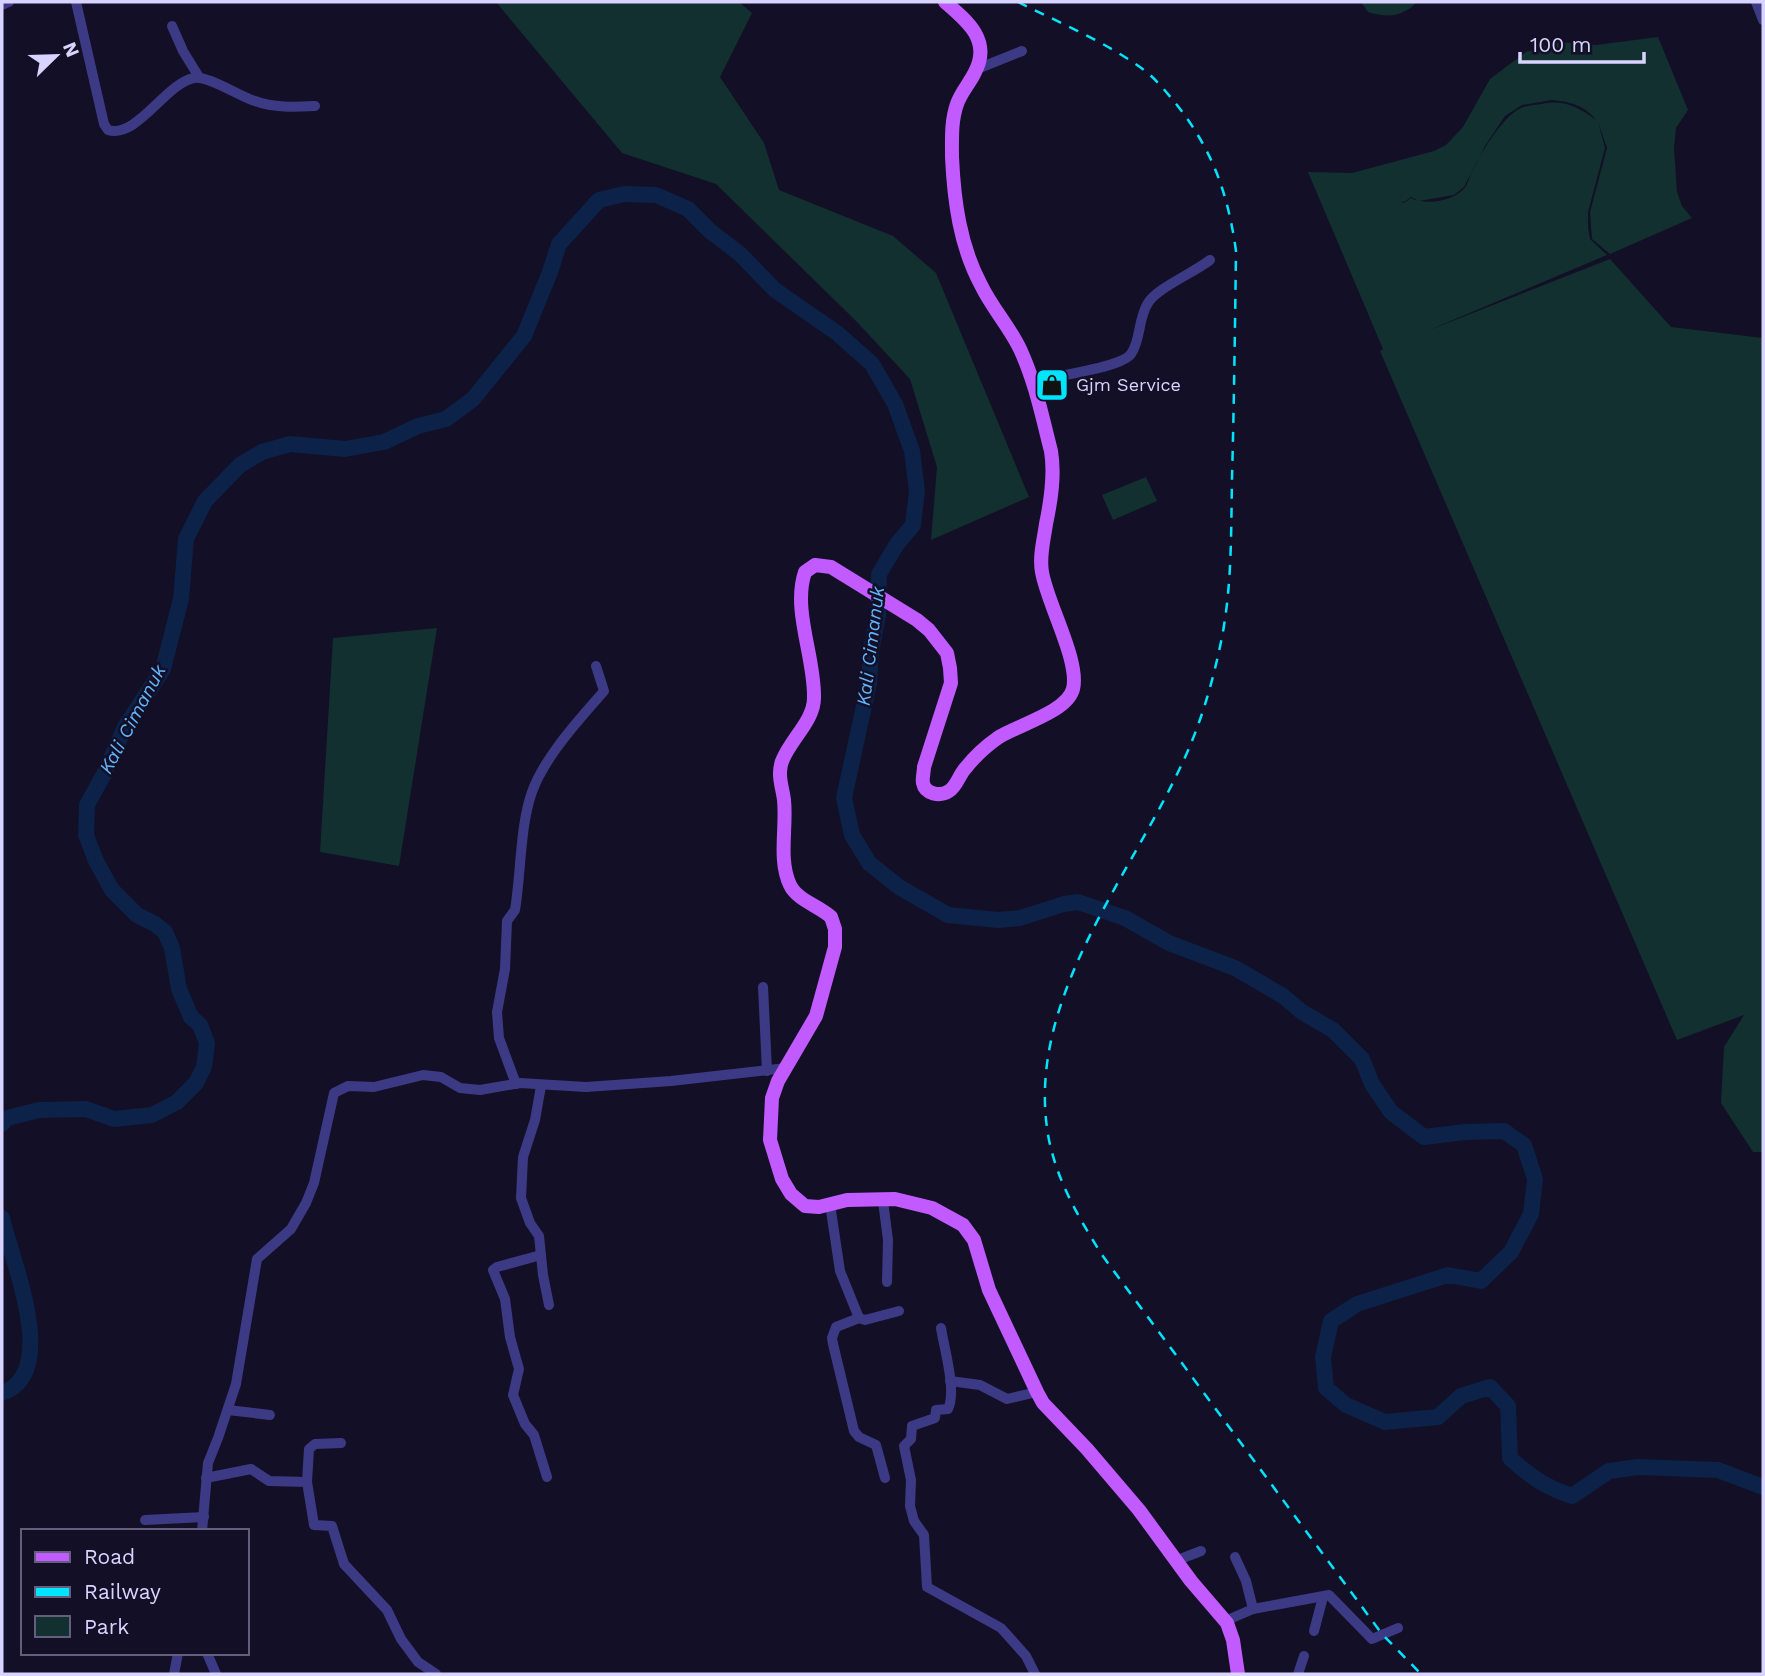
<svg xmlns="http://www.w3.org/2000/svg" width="1765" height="1676" font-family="'Work Sans',sans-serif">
  <rect width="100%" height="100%" fill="#130f26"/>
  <g fill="#12302f" fill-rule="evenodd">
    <polygon points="496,2 739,2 752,13 720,77 764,143 779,190 893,236 936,273 1029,497 931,540 937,467 910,379 856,321 716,184 622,153"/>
    <path d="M1361 2H1417C1402 17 1388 18 1368 12Z"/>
    <path d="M1658 37 1688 110 1676 128 1674 148 1677 192 1682 206 1692 218 1610 254 1592 239 1590 212 1607 148 1598 122 1605 148 1588 212V227L1590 239 1607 255 1427 331 1610 259 1671 327 1763 338V1152H1753L1721 1103 1724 1047 1744 1015 1677 1040 1380 351 1383 349 1308 172 1352 173 1434 151 1446 145 1463 127 1490 79 1526 52 1559 42 1596 45ZM1552 100C1570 102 1584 105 1596 120 1580 108 1564 99 1542 104 1535 105 1527 105 1521 108 1502 117 1481 153 1472 171 1470 176 1468 182 1466 186 1456 201 1426 206 1411 198L1404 203 1401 201 1404 202 1411 197 1419 201 1454 195 1464 187 1485 146 1505 116 1522 105Z"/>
    <polygon points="1146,477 1157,501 1113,520 1102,495"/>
    <polygon points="437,628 399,866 320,852 333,638"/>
  </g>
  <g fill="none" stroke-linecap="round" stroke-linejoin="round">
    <g stroke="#0c2248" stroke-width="16">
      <path d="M2 1124 7 1118 39 1110 86 1109 114 1119 152 1115 177 1102 196 1083 204 1067 207 1043 200 1025 191 1017 179 989 172 948 165 932 155 924 137 915 112 890 96 861 86 835 87 805 104 774 125 727 163 669 181 599 186 539 205 501 240 465 262 452 290 444 345 449 384 442 418 426 446 419 473 399 524 336 550 272 559 244 599 200 624 194 656 195 688 209 710 231 740 254 775 290 837 333 872 364 895 404 912 451 917 491 913 525 897 544 879 574 878 616 871 651 869 683 844 798 852 835 869 863 899 887 948 915 998 920 1020 918 1064 904 1078 902 1125 918 1169 943 1235 968 1283 996 1302 1012 1333 1030 1362 1059 1372 1084 1391 1112 1424 1137 1465 1132 1504 1131 1524 1145 1535 1179 1531 1214 1511 1252 1481 1281 1448 1275 1357 1304 1331 1321 1323 1357 1326 1388 1346 1405 1385 1422 1438 1417 1461 1396 1490 1387 1508 1406 1510 1458C1529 1476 1547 1488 1572 1496L1609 1471 1638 1467 1718 1470 1763 1487"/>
      <path d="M2 1218C11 1259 61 1373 2 1393"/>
    </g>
    <g stroke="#3d3a85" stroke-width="10">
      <path d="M76 2 104 124 108 130C137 139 166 83 194 78 208 75 240 97 255 101 274 108 294 107 315 106"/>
      <polyline points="1756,2 1763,20"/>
      <polyline points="2,5 9,2"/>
      <polyline points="172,26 183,51 199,77"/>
      <polyline points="977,69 1022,51"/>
      <path d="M1032 381C1051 377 1121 368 1131 354 1141 340 1138 318 1148 303 1157 288 1195 272 1210 260"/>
      <polyline points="763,987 767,1071"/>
      <path d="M516 1084 499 1038 497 1012 505 969 507 921 515 910C521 874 520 825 532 792 545 756 579 720 604 691L596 666"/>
      <polyline points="541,1086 535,1120 523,1157 521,1198 530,1223 539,1236 543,1275 549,1305"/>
      <polyline points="883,1201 888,1240 887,1282"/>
      <polyline points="830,1204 840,1271 859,1318 865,1320 899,1311"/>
      <polyline points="541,1255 497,1267 493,1270 505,1299 510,1337 519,1369 513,1395 525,1424 534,1435 547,1477"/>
      <polyline points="859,1318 836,1327 832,1338 833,1344 854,1431 859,1437 876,1445 885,1478"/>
      <path d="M941 1328C944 1348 957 1391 948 1409L936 1410 935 1418 912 1426 911 1439 904 1446 911 1480 910 1506 914 1521 924 1535 927 1587 1001 1628 1026 1656 1035 1674"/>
      <polyline points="950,1381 980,1385 1007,1399 1037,1392"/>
      <polyline points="228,1410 270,1415"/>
      <polyline points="206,1478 251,1469 269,1481 307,1482 314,1525 332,1526 344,1564 387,1610 401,1639 418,1662 436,1674"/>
      <polyline points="307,1482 309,1449 315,1444 341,1443"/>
      <polyline points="145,1520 204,1517"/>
      <polyline points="202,1531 208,1463 218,1438 236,1384 257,1259 291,1229 306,1203 314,1183 334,1093 348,1086 374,1087 423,1075 441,1077 460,1088 480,1090 520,1083 586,1087 671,1081 786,1068"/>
      <polyline points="1235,1557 1246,1581 1253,1609"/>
      <polyline points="1175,1561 1201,1551"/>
      <polyline points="1227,1623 1232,1618 1253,1609 1329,1595 1372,1639 1398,1628"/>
      <polyline points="1314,1631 1323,1597"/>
      <polyline points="207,1653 216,1674"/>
      <polyline points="174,1674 178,1653"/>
      <polyline points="1298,1674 1304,1656"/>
    </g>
    <path stroke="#c25bff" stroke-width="14" d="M945 2C966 20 992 40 975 72 970 83 961 92 957 104 951 121 952 139 952 157 954 201 960 246 981 285 992 308 1009 326 1020 349 1035 381 1042 416 1051 451 1055 475 1051 500 1046 524 1044 539 1039 556 1042 572 1047 603 1080 661 1073 689 1067 712 1018 725 999 737 986 746 974 757 964 770 959 776 956 787 949 791 940 797 925 794 923 783 922 778 924 772 924 767L951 683 950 668 947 653 929 630 917 620 831 567 815 565 805 572C792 610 815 657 814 698 814 720 792 738 783 759 781 763 780 769 780 774 780 783 783 791 784 800 787 827 778 860 790 885 797 900 819 906 831 917L835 929V947L816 1016 778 1081 772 1098 770 1140 782 1179 791 1194 805 1206 819 1207 847 1200 895 1199 932 1208 963 1225 974 1240 989 1290 1037 1392 1043 1403 1087 1449 1139 1510 1191 1581 1227 1623 1233 1640 1238 1674"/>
    <path stroke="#00e5ff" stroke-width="2.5" stroke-dasharray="10 9" stroke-linecap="butt" d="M1018 2C1060 23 1106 42 1144 70 1157 80 1167 93 1177 105 1213 151 1228 194 1236 251 1235 327 1234 403 1232 479 1231 531 1232 585 1222 637 1213 682 1200 727 1180 768 1126 883 1023 1005 1049 1140 1058 1183 1079 1218 1102 1255L1382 1634 1421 1674"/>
  </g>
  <defs>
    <symbol id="shop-square" viewBox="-11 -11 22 22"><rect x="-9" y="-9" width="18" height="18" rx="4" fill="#00e5ff" stroke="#130f26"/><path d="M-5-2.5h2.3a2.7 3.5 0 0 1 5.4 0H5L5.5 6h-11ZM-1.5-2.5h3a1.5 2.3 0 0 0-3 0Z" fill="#111"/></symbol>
  </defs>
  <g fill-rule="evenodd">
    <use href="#shop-square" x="1033" y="366" width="38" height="38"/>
  </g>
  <g text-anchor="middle" stroke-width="5" stroke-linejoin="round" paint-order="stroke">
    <g font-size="18" fill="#d9d4ff" stroke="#130f26" text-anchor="start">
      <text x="1076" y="391">Gjm Service</text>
    </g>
    <g font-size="19" font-style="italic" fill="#62b6ff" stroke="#130f26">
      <text transform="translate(870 646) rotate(-83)" y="7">Kali Cimanuk</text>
      <text transform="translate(132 719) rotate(-62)" y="7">Kali Cimanuk</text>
    </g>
  </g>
  <rect width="1765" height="1676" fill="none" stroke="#d9d4ff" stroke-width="7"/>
  <rect x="21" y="1529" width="228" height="126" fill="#130f26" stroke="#625e7d" stroke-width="2"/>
  <rect x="35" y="1552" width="35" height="10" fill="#c25bff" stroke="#625e7d" stroke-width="2"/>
  <text x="84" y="1564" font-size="21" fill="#d9d4ff">Road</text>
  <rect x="35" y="1587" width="35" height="10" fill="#00e5ff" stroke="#625e7d" stroke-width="2"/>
  <text x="84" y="1599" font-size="21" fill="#d9d4ff">Railway</text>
  <rect x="35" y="1616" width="35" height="21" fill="#12302f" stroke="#625e7d" stroke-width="2"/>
  <text x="84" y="1634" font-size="21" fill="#d9d4ff">Park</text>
  <g transform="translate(56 56) rotate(67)" stroke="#130f26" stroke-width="5" paint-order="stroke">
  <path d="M0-5L12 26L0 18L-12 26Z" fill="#d9d4ff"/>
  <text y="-10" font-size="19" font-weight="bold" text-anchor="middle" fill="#d9d4ff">N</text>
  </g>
  <path d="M1520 52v10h124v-10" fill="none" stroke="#d9d4ff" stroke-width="3.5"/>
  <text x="1530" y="52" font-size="21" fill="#d9d4ff" stroke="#130f26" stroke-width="5" paint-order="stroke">100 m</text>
</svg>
